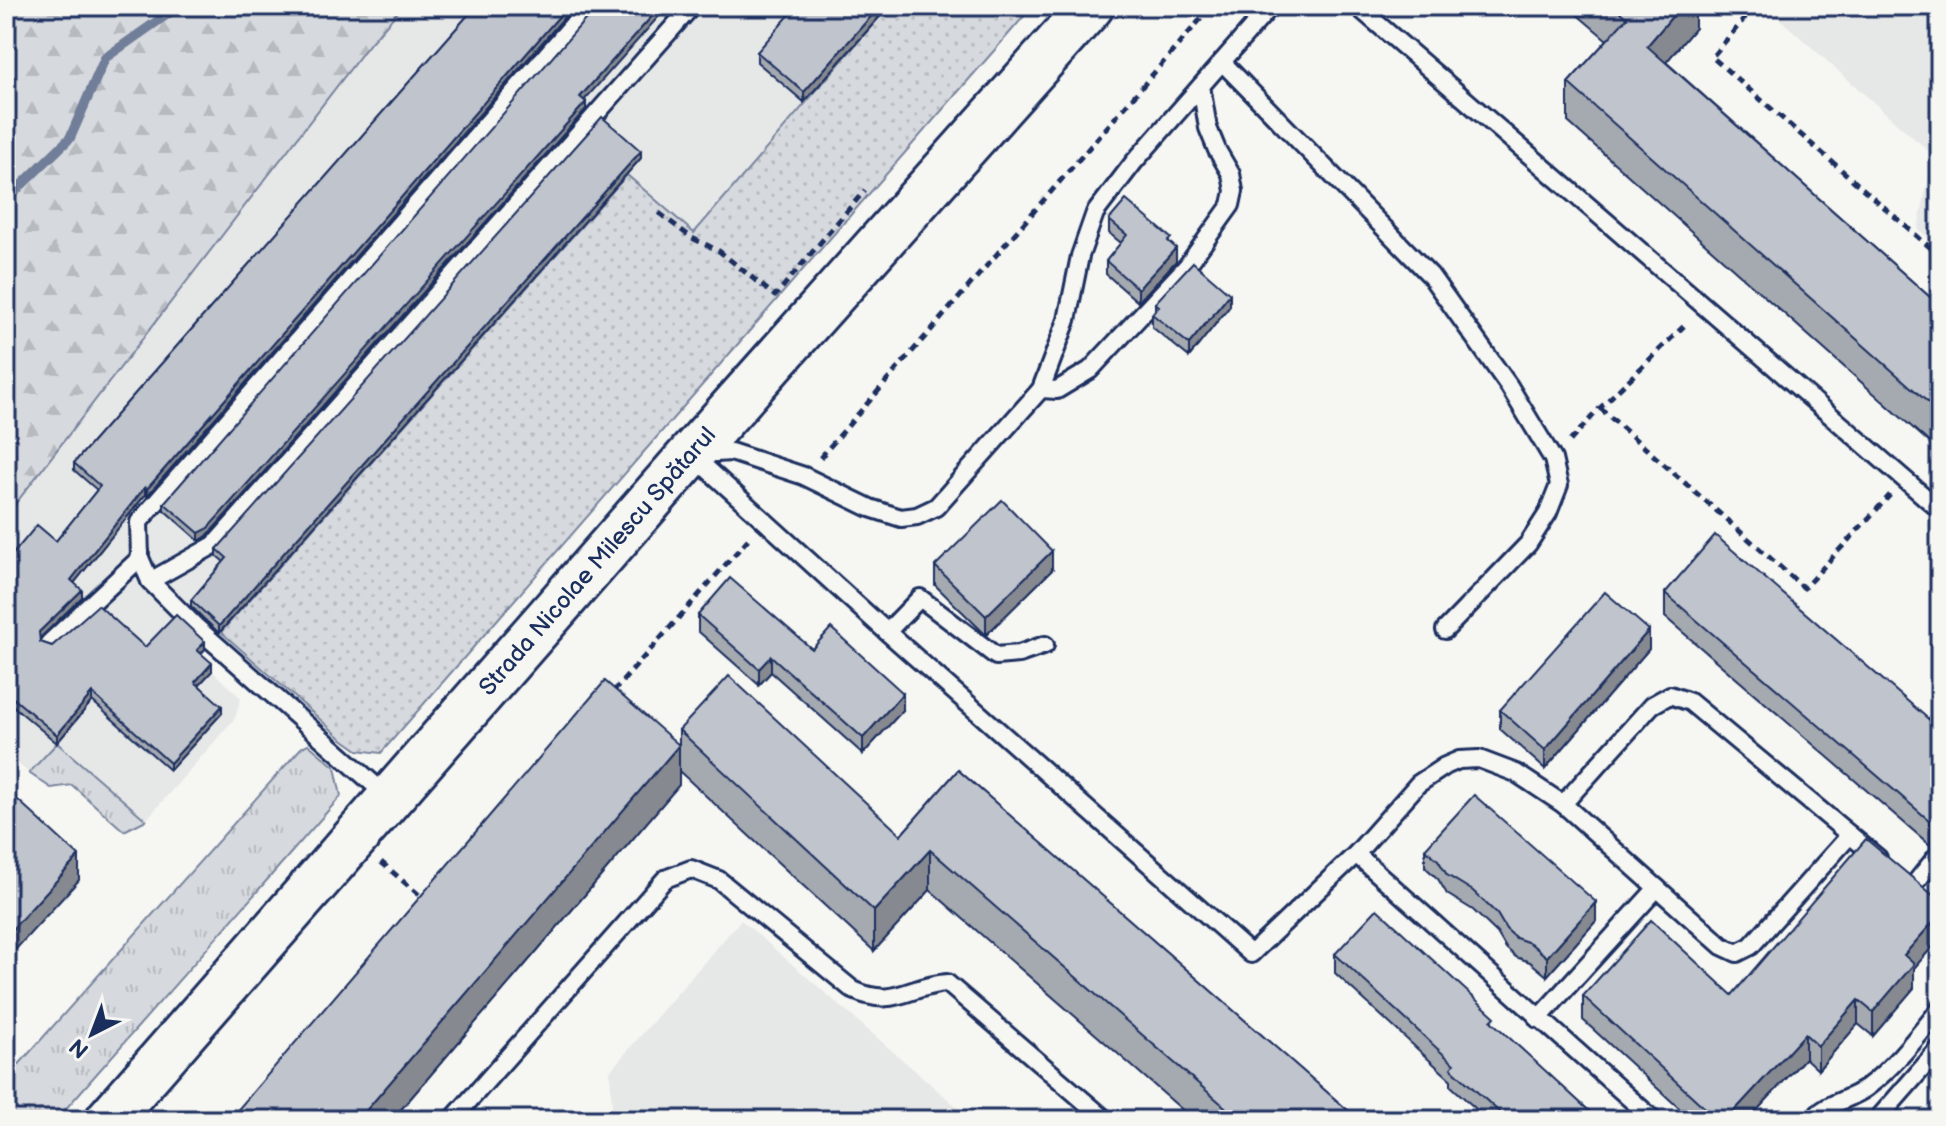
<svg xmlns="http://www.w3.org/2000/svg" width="1946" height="1126" font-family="'Balsamiq Sans',sans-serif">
  <defs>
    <pattern id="grass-tufts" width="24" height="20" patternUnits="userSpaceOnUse" patternTransform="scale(2)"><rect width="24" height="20" fill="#d6d9dd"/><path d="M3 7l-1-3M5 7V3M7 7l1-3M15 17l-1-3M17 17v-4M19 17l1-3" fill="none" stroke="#b7bbc0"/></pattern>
    <pattern id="forest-firs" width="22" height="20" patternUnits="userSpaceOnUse" patternTransform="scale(2)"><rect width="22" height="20" fill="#d6d9dd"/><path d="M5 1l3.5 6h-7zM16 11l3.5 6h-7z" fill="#b7bbc0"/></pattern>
    <pattern id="garden-dots" width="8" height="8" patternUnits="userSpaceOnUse" patternTransform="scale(2)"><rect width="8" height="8" fill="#d6d9dd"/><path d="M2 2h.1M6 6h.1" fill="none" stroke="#b7bbc0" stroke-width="1.8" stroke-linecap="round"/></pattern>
  </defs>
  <rect width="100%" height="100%" fill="#f6f6f2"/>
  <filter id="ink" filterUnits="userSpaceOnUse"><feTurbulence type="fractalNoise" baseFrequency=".0125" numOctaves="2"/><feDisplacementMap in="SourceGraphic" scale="16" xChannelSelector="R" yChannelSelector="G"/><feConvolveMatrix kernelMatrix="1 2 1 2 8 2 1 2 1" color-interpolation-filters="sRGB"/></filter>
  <g filter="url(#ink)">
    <g fill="#e6e7e7">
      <polygon points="403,6 889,6 693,233 626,175 198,658 241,698 235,718 146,820 57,743 29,773 6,753 6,516 371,42"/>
      <polygon points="1765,6 1940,6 1940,248 1918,229 1933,155"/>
      <polygon points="741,920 972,1120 601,1120 612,1107 610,1071"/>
    </g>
    <g fill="url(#grass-tufts)" stroke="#78849e" stroke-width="2">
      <polygon points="57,743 146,820 124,831 72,785 51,788 29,773"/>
      <polygon points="308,744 335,767 341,796 56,1120 6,1120 6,1079 301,748"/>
    </g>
    <polygon fill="url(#forest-firs)" stroke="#78849e" stroke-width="2" points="6,6 403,6 371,42 6,516"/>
    <polygon fill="url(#garden-dots)" stroke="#78849e" stroke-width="2" points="889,6 1033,6 381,753 358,750 341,738 221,632 627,175 694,233"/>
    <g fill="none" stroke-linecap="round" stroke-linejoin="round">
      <polyline stroke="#717e99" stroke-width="10" points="6,200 70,138 105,58 179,6"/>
      <defs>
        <g id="lane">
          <polyline points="1357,6 1940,510"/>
          <polyline points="1222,62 1430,275 1509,386 1553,459 1559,485 1548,513 1528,544 1445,630"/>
          <polyline points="1041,389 1057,390 1090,370 1187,266 1231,205 1234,191 1231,174 1217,150 1208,128 1201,86"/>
          <polyline points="701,454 731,452 804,476 870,508 901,518 917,516 936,507 1041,389 1067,320 1080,256 1095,213 1134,162 1271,6"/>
          <polyline points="692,455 887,632 1251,954 1356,854 1418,784 1445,766 1459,760 1479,759 1516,773 1563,804 1722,946 1737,953 1751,946 1850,835 1878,858"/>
          <polyline points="150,581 214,545 692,6"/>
          <polyline points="887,632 920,598 996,656 1019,654 1045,645"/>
          <polyline points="49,643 140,558"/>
          <polyline points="387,796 195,626 150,581 140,558 139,522 589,6"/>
          <polyline points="1563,804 1652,705 1670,695 1690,702 1850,835"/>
          <polyline points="1356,854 1654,1120"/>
          <polyline points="1913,886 1940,852"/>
          <polyline points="1538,1019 1657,888"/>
          <path d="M452 1120 665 879 691 869 719 880 853 990C895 1009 907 986 947 983L1106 1120"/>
          <path d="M1812 1120C1827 1102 1848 1101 1866 1088 1894 1067 1918 1036 1940 1009"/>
          <polyline points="1877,1120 1940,1048"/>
        </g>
        <polyline id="primary" points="108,1120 691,454 1091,6"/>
      </defs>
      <use href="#lane" stroke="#1b2f5e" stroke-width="22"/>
      <use href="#primary" stroke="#1b2f5e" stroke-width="50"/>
      <g stroke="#1b2f5e" stroke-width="5" stroke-dasharray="8 6" stroke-linecap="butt">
        <polyline points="1755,6 1712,57 1940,256"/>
        <polyline points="659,213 692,238 719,251 775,296 865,190"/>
        <polyline points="1600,408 1804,588 1890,495"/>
        <polyline points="1570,441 1600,408 1687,323"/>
        <polyline points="820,458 1212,6"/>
        <polyline points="613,692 749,538"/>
        <polyline points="381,862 425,900"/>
      </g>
      <use href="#lane" stroke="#f6f6f2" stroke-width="16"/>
      <use href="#primary" stroke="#f6f6f2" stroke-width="44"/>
    </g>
    <g fill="#a5a9b0" stroke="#1b2f5e" stroke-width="2">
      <polygon points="476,6 147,496 145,495 74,583 82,597 40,638 40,642 52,646 145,647 205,649 201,654 212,671 199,685 222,713 170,770 92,701 57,743 6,700 6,569 8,566 8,560 56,541 97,490 74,470 74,463"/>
      <polygon points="889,6 804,102 757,62 757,52"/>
      <polygon points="1567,6 1695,6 1695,28 1666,62 1940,306 1940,452 1568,122 1568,83 1607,40"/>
      <polygon points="584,100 586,109 207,536 199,541 164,510 164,503"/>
      <polygon points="641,158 219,633 203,618 191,606 191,600 224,562 217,556 217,549"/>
      <polygon points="1109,220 1171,244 1176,261 1138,302 1106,274 1106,261 1121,243 1109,233"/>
      <polygon points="1155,303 1230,306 1189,357 1152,327 1152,314 1155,310"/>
      <polygon points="935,566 1052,570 986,635 935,585"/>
      <polygon points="1665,593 1940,729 1940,833 1930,845 1665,617"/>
      <polygon points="698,615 812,649 903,710 863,754 771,672 759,685 698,631"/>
      <polygon points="1649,649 1545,769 1500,729 1500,710"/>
      <polygon points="679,730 901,835 958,770 1359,1120 1194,1120 930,890 874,951 679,771 679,785 392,1120 229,1120 679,744"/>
      <polygon points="1425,849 1596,921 1547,976 1530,962 1516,957 1506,948 1497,933 1473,910 1447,894 1438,879 1425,867"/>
      <polygon points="1940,901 1940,938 1914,968 1914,988 1873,1036 1858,1024 1818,1070 1805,1058 1748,1120 1692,1120 1583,1020 1583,996 1732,995"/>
      <polygon points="1335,954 1495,1025 1599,1120 1488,1120 1451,1086 1451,1080 1335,973"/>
    </g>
    <g fill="#868990" stroke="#1b2f5e" stroke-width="2">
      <polygon points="568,6 574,6 147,496 147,489"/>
      <polygon points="661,6 668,6 580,105 580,97"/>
      <polygon points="880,6 889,6 804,102 804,92"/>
      <polygon points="1681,6 1695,6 1695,28 1647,85 1647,46"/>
      <polygon points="586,102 586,109 207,536 199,541 199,533"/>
      <polygon points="641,151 641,158 219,633 219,626"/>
      <polygon points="1176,248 1176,261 1138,302 1138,289"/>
      <polygon points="1230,294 1230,306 1189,357 1189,344"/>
      <polygon points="145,487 145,495 71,587 71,580"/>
      <polygon points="1052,551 1052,570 986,635 986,616"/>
      <polygon points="82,590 82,597 39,639 39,632"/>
      <polygon points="1649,630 1649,649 1545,769 1545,750"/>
      <polygon points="205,642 205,649 197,658 197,650"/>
      <polygon points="771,656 771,672 759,685 759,669"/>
      <polygon points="212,663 212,671 195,689 195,682"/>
      <polygon points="92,693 92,701 57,743 57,735"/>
      <polygon points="903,693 903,710 863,754 863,738"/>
      <polygon points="222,706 222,713 170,770 170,763"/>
      <polygon points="679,745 679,785 392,1120 358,1120"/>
      <polygon points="1940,809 1940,833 1930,845 1930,821"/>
      <polygon points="930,850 930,890 874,951 874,911"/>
      <polygon points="79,856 79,880 6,960 6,936"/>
      <polygon points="1596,902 1596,921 1547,976 1547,957"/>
      <polygon points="1940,914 1940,938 1914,968 1914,988 1873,1036 1873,1012 1904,955"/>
      <polygon points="1858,1000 1858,1024 1818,1070 1818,1046"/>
      <polygon points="1805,1034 1805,1058 1748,1120 1726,1120"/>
    </g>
    <g fill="#c0c4cd" stroke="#1b2f5e" stroke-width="2">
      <polygon points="476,6 568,6 147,489 145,487 71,580 82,590 39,632 40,642 52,646 98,605 145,647 176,615 205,642 197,650 212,663 195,682 222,706 170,763 92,693 57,735 6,692 6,569 11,563 8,560 37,525 56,541 100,486 74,463"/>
      <polygon points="597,6 661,6 580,97 586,102 207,529 199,533 164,503"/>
      <polygon points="797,6 880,6 804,92 757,52"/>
      <polygon points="1613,6 1681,6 1647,46 1940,306 1940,413 1568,83 1627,18"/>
      <polygon points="602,117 641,151 219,626 191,600 227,558 217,549"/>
      <polygon points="1126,200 1171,238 1168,241 1176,248 1138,289 1106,261 1127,235 1109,220"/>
      <polygon points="1193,262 1230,294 1189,344 1152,314 1159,306 1155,303"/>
      <polygon points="1002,500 1052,551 986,616 935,566"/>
      <polygon points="1715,535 1940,729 1940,809 1930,821 1665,593"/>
      <polygon points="730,578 812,649 831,628 903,693 863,738 771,656 759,669 698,615"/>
      <polygon points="1605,592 1649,630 1545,750 1500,710"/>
      <polygon points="729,676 901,835 958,770 1359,1120 1240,1120 930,850 874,911 679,730"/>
      <polygon points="605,681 679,745 358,1120 229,1120"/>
      <polygon points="6,789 79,856 6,936"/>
      <polygon points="1474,795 1596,902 1547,957 1530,943 1516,938 1506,929 1497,914 1473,891 1447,875 1438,860 1425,849"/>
      <polygon points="1866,839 1940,901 1940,914 1904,955 1914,964 1873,1012 1858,1000 1818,1046 1805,1034 1726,1120 1718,1120 1583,996 1651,920 1732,995"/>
      <polygon points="1377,909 1495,1017 1491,1021 1599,1120 1508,1120 1451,1068 1454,1064 1335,954"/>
    </g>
  </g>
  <g text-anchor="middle" stroke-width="6" stroke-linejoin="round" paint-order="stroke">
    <g font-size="24" fill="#1b2f5e" stroke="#f6f6f2">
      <text transform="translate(597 561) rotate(-49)" y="8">Strada Nicolae Milescu Spătarul</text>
    </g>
  </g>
  <rect width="1946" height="1126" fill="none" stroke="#f6f6f2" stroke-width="32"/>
  <rect x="16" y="16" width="1914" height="1094" fill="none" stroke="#1b2f5e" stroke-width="3" filter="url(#ink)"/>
  <g transform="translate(92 1034) rotate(222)" stroke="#f6f6f2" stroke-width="6" paint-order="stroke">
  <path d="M0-6L14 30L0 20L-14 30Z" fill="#1b2f5e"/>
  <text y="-12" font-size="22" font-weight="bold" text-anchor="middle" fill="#1b2f5e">N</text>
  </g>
</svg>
